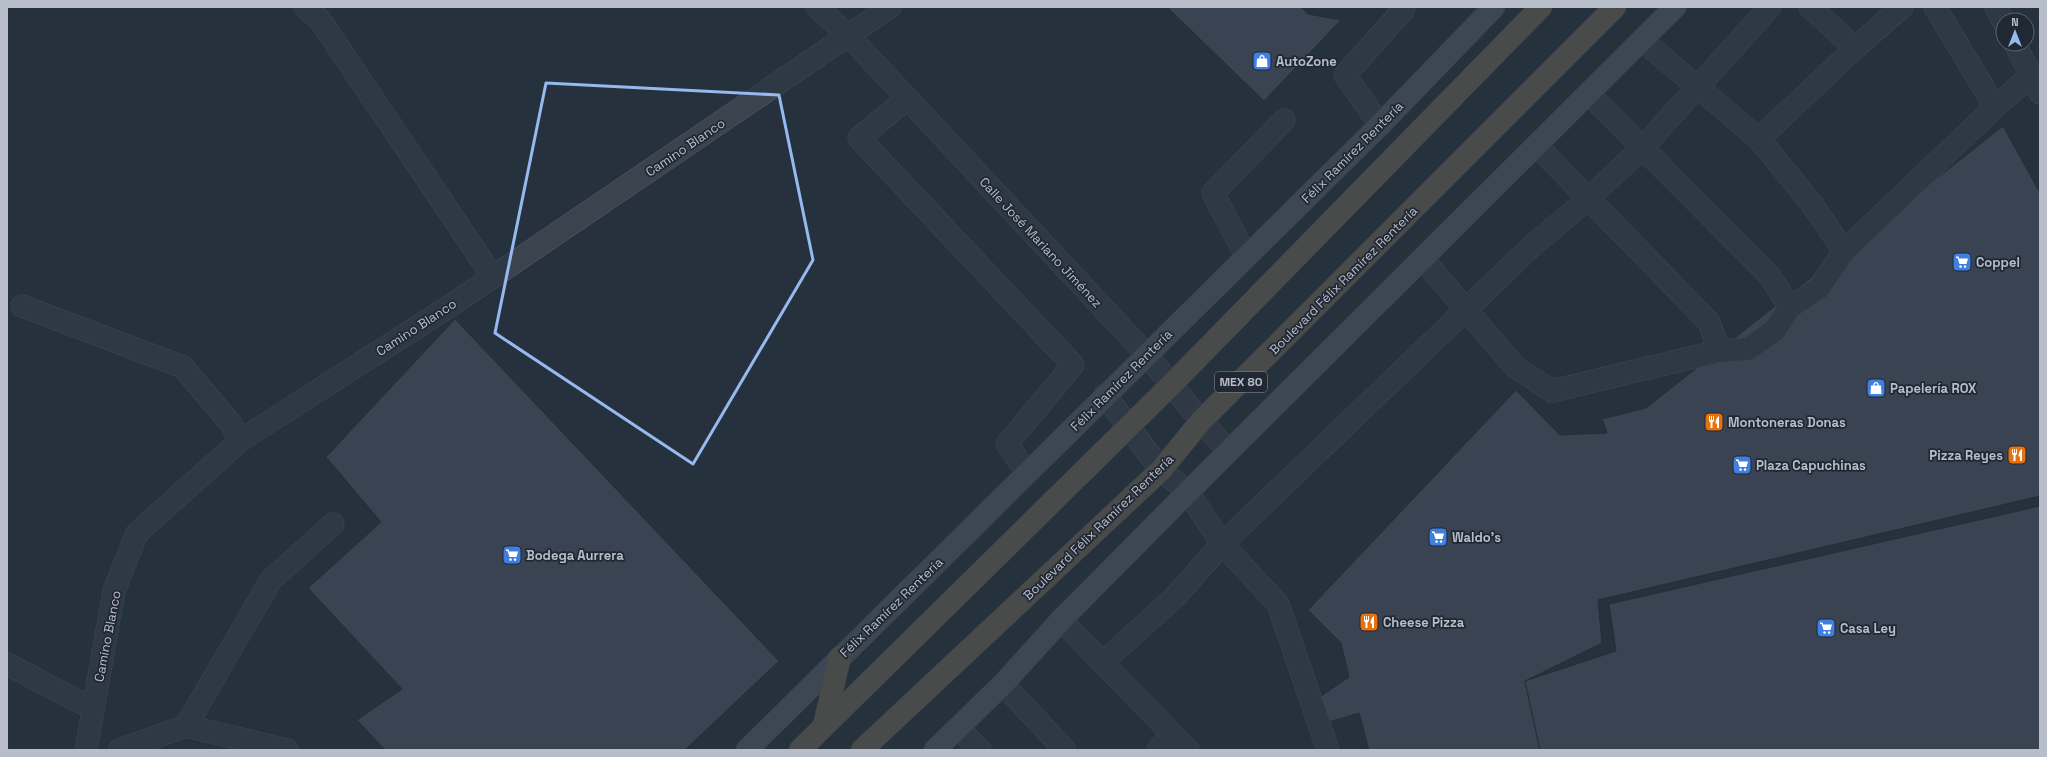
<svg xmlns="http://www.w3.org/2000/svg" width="2047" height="757" font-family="'Space Grotesk',sans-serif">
  <rect width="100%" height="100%" fill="#27313e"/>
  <g fill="#515a69" stroke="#222a35">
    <polygon points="1167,7 1301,7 1308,14 1341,20 1264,101"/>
    <polygon points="2003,126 2040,193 2040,496 1598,600 1602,643 1525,681 1540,750 1369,750 1359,713 1319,725 1321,696 1349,677 1341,643 1308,610 1516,390 1560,435 1607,433 1602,419 1646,408"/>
    <polygon points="455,319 779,661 685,750 385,750 357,720 402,689 308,588 381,522 326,457"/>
    <polygon points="2040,506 2040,750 1540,750 1525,681 1616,651 1609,604"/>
  </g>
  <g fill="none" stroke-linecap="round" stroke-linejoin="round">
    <defs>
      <g id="minor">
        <polyline points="305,7 320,20 493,277"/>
        <polyline points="817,7 849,36 1147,355 1201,421 1229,451"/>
        <polyline points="1996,7 2003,21"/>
        <polyline points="2015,44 2040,93"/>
        <polyline points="1855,48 1902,7"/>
        <polyline points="1589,94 1769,275 1790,307"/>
        <polyline points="907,99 859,138 1073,365 1007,444 1027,473"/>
        <polyline points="1995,107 2031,76"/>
        <polyline points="1380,125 1345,75 1404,9 1402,7"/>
        <polyline points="1759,139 1855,48 1810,7"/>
        <polyline points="1537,146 1709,322 1719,351"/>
        <polyline points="1844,251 1995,107 1935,7"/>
        <polyline points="1246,256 1213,193 1284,120"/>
        <polyline points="1423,259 1515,367 1552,391 1719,351 1748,349 1775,330 1790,307 1819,288 1844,251 1812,204 1759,139 1643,41"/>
        <polyline points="22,306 183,367 231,424 241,440"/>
        <polyline points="1105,395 1161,470 1188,492 1222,544 1278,604 1328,750"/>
        <polyline points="1061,620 1188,750"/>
        <polyline points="1102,663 1175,597 1222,544 1532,246 1588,199 1643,147 1770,7"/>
        <polyline points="7,664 93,709"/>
        <polyline points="1003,684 1065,750"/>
        <polyline points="186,726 287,750"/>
        <polyline points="958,728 980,750"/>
        <polyline points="86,750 114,591 137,533 241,440 450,306 890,7"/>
        <polyline points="119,750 186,726 271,580 333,524"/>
        <polyline points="1158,750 1172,734"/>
      </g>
      <g id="major">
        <polyline points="747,750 1380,125 1494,7"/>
        <polyline points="935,750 1003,684 1061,620 1188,492 1675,7"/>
      </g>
      <g id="highway">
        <polyline points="824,725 840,657"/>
        <polyline points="800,750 1171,385 1541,7"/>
        <polyline points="862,750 1161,470 1201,421 1615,7"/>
      </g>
    </defs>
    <use href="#minor" stroke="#59616c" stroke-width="23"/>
    <use href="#major" stroke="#454c57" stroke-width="23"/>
    <use href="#highway" stroke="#464e59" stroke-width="23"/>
    <use href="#minor" stroke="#3b434e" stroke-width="22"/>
    <use href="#major" stroke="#59626e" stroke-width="22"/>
    <use href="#highway" stroke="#736959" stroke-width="22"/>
  </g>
  <path d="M0 0H2047V757H0ZM546 83 779 95 813 260 693 464 495 333Z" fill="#27313e" fill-opacity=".55" fill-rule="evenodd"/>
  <path fill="none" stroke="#96b9f0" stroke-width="3" stroke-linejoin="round" d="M546 83 779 95 813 260 693 464 495 333Z"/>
  <defs>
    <symbol id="shop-square" viewBox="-11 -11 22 22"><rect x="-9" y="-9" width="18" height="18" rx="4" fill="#3f7fe0" stroke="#202833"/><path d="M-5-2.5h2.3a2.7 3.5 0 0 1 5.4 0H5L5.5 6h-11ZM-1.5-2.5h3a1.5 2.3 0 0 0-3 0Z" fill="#fff"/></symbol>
    <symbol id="supermarket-square" viewBox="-11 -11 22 22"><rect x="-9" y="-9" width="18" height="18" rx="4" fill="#3f7fe0" stroke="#202833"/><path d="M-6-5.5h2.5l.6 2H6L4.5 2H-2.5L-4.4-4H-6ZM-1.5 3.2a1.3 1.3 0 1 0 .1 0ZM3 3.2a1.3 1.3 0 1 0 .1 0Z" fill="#fff"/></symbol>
    <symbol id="restaurant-square" viewBox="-11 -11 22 22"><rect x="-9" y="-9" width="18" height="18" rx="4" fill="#e8710a" stroke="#202833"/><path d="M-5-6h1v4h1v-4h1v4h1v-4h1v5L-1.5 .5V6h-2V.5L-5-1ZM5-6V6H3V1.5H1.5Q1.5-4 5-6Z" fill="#fff"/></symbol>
  </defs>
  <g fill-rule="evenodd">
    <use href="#shop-square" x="1251" y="50" width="22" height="22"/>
    <use href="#supermarket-square" x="1951" y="251" width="22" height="22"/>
    <use href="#shop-square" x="1865" y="377" width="22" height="22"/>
    <use href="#restaurant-square" x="1703" y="411" width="22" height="22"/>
    <use href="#restaurant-square" x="2006" y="444" width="22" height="22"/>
    <use href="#supermarket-square" x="1731" y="454" width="22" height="22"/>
    <use href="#supermarket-square" x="1427" y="526" width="22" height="22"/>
    <use href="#supermarket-square" x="501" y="544" width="22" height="22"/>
    <use href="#restaurant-square" x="1358" y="611" width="22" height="22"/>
    <use href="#supermarket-square" x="1815" y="617" width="22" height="22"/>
  </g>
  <g text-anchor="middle" stroke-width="3.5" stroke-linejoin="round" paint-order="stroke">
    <rect fill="#202833" stroke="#8a919c" stroke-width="1" x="1215" y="372" width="52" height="20" rx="3"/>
    <g font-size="12" font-weight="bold" fill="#b8bec9">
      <text x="1241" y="386">MEX 80</text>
    </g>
    <g font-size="13" font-weight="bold" fill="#b8bec9" stroke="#202833" text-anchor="start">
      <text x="1276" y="66">AutoZone</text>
      <text x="1976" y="267">Coppel</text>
      <text x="1890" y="393">Papelería ROX</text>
      <text x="1728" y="427">Montoneras Donas</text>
      <text x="2003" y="460" text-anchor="end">Pizza Reyes</text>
      <text x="1756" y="470">Plaza Capuchinas</text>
      <text x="1452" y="542">Waldo's</text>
      <text x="526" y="560">Bodega Aurrera</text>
      <text x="1383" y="627">Cheese Pizza</text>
      <text x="1840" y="633">Casa Ley</text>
    </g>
    <g font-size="13" fill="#b8bec9" stroke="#202833">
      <text transform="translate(685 147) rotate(-34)" y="5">Camino Blanco</text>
      <text transform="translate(1352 152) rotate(-45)" y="5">Félix Ramírez Rentería</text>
      <text transform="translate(1041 242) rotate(47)" y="5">Calle José Mariano Jiménez</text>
      <text transform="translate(1343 280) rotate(-45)" y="5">Boulevard Félix Ramírez Rentería</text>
      <text transform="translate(416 327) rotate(-33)" y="5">Camino Blanco</text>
      <text transform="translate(1121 380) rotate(-45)" y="5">Félix Ramírez Rentería</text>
      <text transform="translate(1098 527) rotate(-44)" y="5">Boulevard Félix Ramírez Rentería</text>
      <text transform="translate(891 607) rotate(-44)" y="5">Félix Ramírez Rentería</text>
      <text transform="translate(107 636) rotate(-79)" y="5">Camino Blanco</text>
    </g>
  </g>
  <rect width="2047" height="757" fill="none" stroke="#b8bec9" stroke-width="16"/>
  <g transform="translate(2015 32)"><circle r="19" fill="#202833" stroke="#5d646f"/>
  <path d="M0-3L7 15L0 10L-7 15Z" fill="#96b9f0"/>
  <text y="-6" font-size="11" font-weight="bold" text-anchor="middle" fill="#b8bec9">N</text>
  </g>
</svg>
